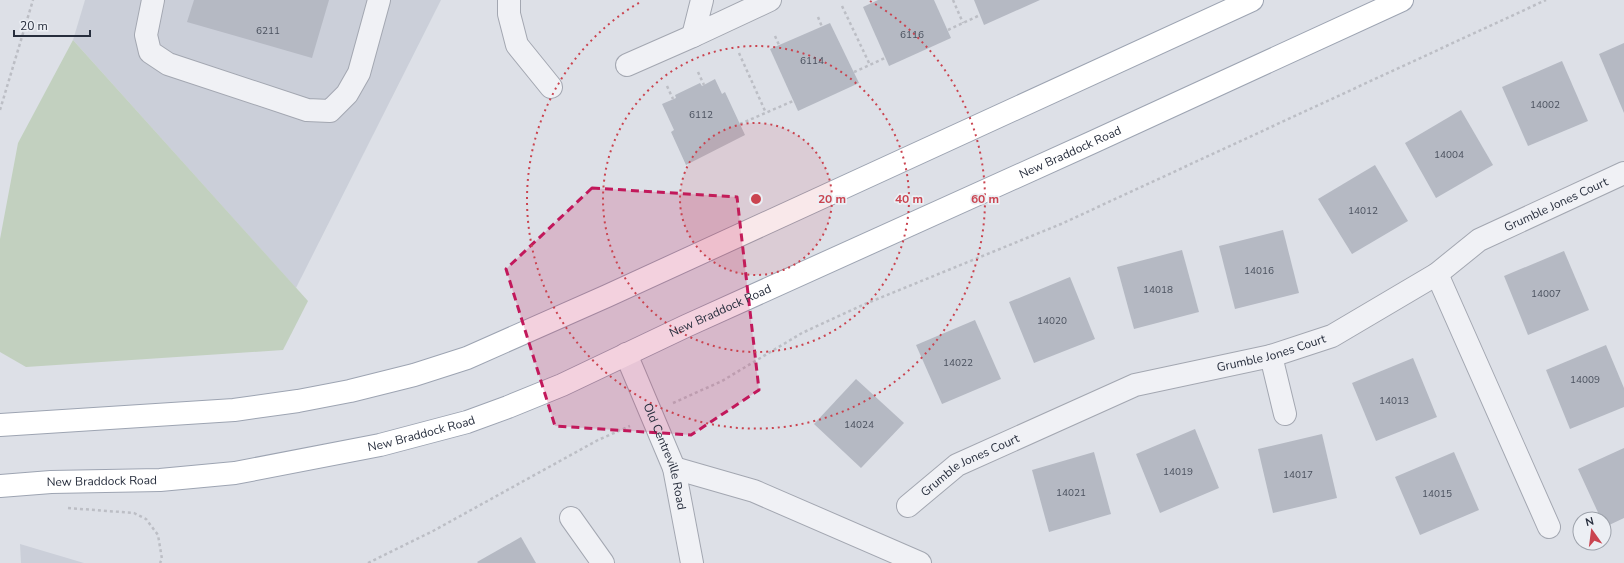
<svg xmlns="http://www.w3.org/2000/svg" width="1624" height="563" font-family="'Nunito Sans',sans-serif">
  <rect width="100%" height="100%" fill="#dde0e7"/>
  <g fill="#cbcfd9">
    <polygon points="85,0 441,0 296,288 73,40"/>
    <polygon points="20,544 84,563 21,563"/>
  </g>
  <polygon fill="#c2d0bf" points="73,40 308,301 283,350 26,367 0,352 0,239 18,143"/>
  <g fill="#b5b9c3">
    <polygon points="194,0 329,0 312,58 187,22"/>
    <polygon points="878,0 934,0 951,38 889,66 863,7"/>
    <polygon points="974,0 1040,0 984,25"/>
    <polygon points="830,23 859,83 798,111 770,49"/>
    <polygon points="1624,43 1624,113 1599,54"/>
    <polygon points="1562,61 1588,121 1528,146 1502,87"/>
    <polygon points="715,79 722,94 725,92 745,135 686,165 671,132 674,130 662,104 676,98 675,95 700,83 702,86"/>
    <polygon points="1461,110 1493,165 1436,198 1405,143"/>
    <polygon points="1375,165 1408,221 1352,254 1318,199"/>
    <polygon points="1283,230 1299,293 1235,309 1219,246"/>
    <polygon points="1182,250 1199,312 1134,329 1117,267"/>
    <polygon points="1564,251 1589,310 1528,335 1504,276"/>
    <polygon points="1070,277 1095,339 1034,363 1009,302"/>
    <polygon points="975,320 1001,379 942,404 916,345"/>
    <polygon points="1606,345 1624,388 1624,407 1570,429 1546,370"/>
    <polygon points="1413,358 1437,417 1376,441 1352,383"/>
    <polygon points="856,379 904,423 861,468 814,424"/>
    <polygon points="1195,429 1219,488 1160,513 1136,454"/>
    <polygon points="1322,434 1337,498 1273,513 1258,449"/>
    <polygon points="1624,448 1624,518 1605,527 1604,519 1601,519 1578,469"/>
    <polygon points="1094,452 1111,514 1049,532 1032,470"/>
    <polygon points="1454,452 1479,510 1420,535 1395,477"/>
    <polygon points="521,537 536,563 478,563 477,562"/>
  </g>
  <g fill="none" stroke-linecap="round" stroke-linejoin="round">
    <defs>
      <g id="minor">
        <polyline points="153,0 146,35 150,52 168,64 307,110 330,111 347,94 359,73 379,0"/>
        <polyline points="509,0 509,14 517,45 551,87"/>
        <polyline points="702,0 693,36 770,0"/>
        <polyline points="627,65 693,36"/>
        <polyline points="1437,274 1549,527"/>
        <path id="s1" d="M626 354 674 468 692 563"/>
        <polyline points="1271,356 1285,414"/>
        <polyline points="674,468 754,491 920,563"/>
        <path id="s2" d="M908 506 957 465 1135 385 1271 356 1332 336 1437 274 1479 240 1624 173"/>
        <polyline points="571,518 603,563"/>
      </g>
      <g id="major">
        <polyline points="0,425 234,410 298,401 350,391 414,375 467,358 607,296 1252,0"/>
        <path id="s3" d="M0 486 51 482 160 480 235 473 380 445 467 422 508 407 562 385 686 326 1093 142 1402 0"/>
      </g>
    </defs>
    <use href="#minor" stroke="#a3a7b1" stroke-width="24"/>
    <use href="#major" stroke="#9da4b2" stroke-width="24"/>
    <g stroke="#bcbec5" stroke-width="2.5" stroke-dasharray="3 3" stroke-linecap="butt">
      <polyline points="953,0 963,23"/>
      <polyline points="842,6 870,65"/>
      <polyline points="818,17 822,27"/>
      <polyline points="948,30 980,15"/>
      <polyline points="775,36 779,45"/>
      <polyline points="739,53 766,113"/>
      <polyline points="698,72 704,85"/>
      <polyline points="854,72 885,58"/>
      <polyline points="667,86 673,99"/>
      <polyline points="0,110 33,0"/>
      <polyline points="740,124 793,101"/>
      <polyline points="673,403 722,381 802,333 865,304 1061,224 1546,0"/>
      <polyline points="68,508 134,513 146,519 158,535 162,559 160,563"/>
      <polyline points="368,563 433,531 598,440 630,426"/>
    </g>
    <use href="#minor" stroke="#f0f1f5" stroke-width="22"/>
    <use href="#major" stroke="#fff" stroke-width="22"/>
  </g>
  <path fill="#c2185b" fill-opacity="0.2" stroke="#c2185b" stroke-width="3" stroke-dasharray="8 5" stroke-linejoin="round" d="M592 188 737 197 759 390 691 435 555 426 506 269Z"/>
  <circle cx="756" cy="199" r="76" fill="#ca4450" fill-opacity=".12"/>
  <g fill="none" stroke="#ca4450" stroke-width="2" stroke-dasharray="2 4">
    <circle cx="756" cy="199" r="76"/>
    <circle cx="756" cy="199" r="153"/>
    <path d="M870 1A229 229 0 1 1 642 1"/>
  </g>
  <g text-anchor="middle" stroke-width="3.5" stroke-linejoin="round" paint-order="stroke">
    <g font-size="10" fill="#4a515e">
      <text x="268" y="34">6211</text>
      <text x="912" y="38">6116</text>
      <text x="812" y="64">6114</text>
      <text x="1545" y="108">14002</text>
      <text x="701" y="118">6112</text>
      <text x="1449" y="158">14004</text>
      <text x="1363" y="214">14012</text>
      <text x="1259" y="274">14016</text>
      <text x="1158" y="293">14018</text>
      <text x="1546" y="297">14007</text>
      <text x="1052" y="324">14020</text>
      <text x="958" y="366">14022</text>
      <text x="1585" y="383">14009</text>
      <text x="1394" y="404">14013</text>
      <text x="859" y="428">14024</text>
      <text x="1178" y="475">14019</text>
      <text x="1298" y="478">14017</text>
      <text x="1071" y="496">14021</text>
      <text x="1437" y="497">14015</text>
    </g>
    <g font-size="12" fill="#272e3d" stroke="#eceff4">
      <text dy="4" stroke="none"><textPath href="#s3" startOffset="1134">New Braddock Road</textPath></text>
      <text dy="4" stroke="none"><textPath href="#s2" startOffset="723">Grumble Jones Court</textPath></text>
      <text dy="4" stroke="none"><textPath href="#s3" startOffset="750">New Braddock Road</textPath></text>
      <text dy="4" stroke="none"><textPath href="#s2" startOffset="399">Grumble Jones Court</textPath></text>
      <text dy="4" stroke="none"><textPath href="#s3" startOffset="426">New Braddock Road</textPath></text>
      <text dy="4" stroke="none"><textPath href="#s1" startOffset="110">Old Centreville Road</textPath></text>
      <text dy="4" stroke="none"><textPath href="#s2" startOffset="75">Grumble Jones Court</textPath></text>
      <text dy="4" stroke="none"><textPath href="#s3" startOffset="102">New Braddock Road</textPath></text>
    </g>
  </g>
  <circle cx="756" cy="199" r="6" fill="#ca4450" stroke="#eceff4" stroke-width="2"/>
  <g font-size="12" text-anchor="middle" font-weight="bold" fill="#ca4450" stroke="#eceff4" stroke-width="3.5" stroke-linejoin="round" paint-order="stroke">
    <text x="832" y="203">20 m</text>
    <text x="909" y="203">40 m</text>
    <text x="985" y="203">60 m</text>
  </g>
  <g transform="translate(1592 531) rotate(346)"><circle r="19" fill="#eceff4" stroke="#9da2ab"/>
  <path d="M0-3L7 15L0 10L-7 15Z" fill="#ca4450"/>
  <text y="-6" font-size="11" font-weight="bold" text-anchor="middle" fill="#272e3d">N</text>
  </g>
  <path d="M14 30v6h76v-6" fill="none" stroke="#272e3d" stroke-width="2"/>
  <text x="20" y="30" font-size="12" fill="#272e3d" stroke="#eceff4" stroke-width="3" paint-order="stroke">20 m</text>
</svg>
